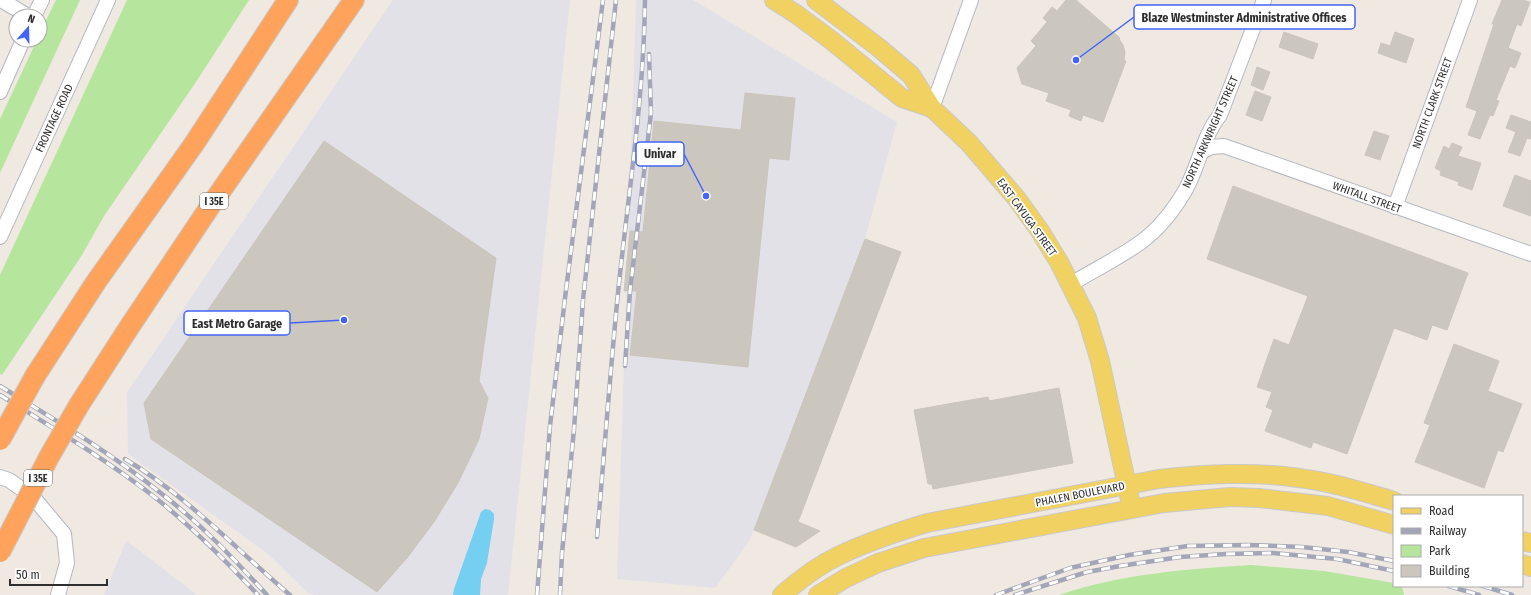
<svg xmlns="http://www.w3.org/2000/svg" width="1531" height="595" font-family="'Fira Sans Condensed',sans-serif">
  <rect width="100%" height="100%" fill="#efe9e1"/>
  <g fill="#e3e1e8">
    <polygon points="393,0 570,0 508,595 315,595 308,593 267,553 128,454 127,392"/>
    <polygon points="636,0 693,0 897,122 865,239 750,540 715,588 617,579"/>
    <polygon points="126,541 140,551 197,595 104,595"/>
  </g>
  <g fill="#b6e59e">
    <polygon points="56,0 80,0 0,173 0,119 37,40 40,40 40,33"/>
    <polygon points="127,0 249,0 196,82 104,216 82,255 2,375 0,374 0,275"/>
    <path d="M1251 565 1324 571 1394 583V586H1402L1404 595H1059C1121 574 1186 569 1251 565Z"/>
  </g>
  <polygon fill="#75cff0" points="485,509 490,510 494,514 494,519 487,563 481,579 480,595 453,595 454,589 481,512"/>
  <g fill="#cbc7bf" stroke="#cbc5ba">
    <polygon points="1066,0 1076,0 1120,38 1119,39 1123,45 1125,52 1124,60 1126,61 1103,122 1083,115 1081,121 1069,116 1071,110 1046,101 1049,93 1022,84 1017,68 1036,46 1031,41 1047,22 1043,18 1052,7 1057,11"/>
    <polygon points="1502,0 1522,0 1530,2 1521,26 1517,24 1508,48 1521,53 1515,68 1510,66 1496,100 1499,101 1493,116 1490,115 1480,139 1468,135 1477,111 1466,107 1494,24 1492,24"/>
    <polygon points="1284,32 1318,44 1313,59 1279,47"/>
    <polygon points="1395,32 1414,39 1406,63 1378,53 1381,43 1390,46"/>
    <polygon points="1257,67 1270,72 1263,90 1251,85"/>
    <polygon points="1255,91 1271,97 1262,121 1246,115"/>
    <polygon points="745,93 795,98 789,160 769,158 748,367 630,355 637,291 624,291 630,231 643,232 654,121 741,130"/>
    <polygon points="1511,115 1531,122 1531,139 1527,138 1520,156 1508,152 1516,132 1506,128"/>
    <polygon points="1374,131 1389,136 1380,160 1365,155"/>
    <polygon points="324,141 496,258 479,381 488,398 479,439 458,483 434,522 407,558 377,592 151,439 144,403"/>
    <polygon points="1452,143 1462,147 1458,156 1481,163 1472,190 1458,185 1459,182 1440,175 1441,171 1435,168 1444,146 1449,149"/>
    <polygon points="1515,175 1531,181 1531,216 1503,206"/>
    <polygon points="1233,186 1468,273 1447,330 1432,325 1427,340 1394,328 1347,454 1313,442 1311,448 1265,431 1273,410 1266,407 1272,392 1257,387 1274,339 1289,345 1308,296 1207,259"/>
    <polygon points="865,239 901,252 798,522 820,531 796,547 754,530"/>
    <polygon points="1454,344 1499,361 1488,391 1522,404 1503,452 1498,450 1484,488 1415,462 1430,425 1424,423"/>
    <polygon points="1059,388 1073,463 933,489 932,484 928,484 914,410 988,397 989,401"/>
  </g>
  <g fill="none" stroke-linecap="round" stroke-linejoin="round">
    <defs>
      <g id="minor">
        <polyline points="1,0 28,16"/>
        <polyline points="34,16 42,0"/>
        <polyline points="0,92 23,40"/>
        <polyline points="932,108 971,0"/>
        <polyline points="1203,151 1211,147 1224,146 1531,254"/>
        <polyline points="1395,207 1470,0"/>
        <polyline points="0,237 108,0"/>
        <path d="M1071 284C1094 270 1119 258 1141 242 1159 229 1175 208 1186 189 1199 165 1203 136 1220 115L1264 0"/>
        <polyline points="0,477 9,480 33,497 64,534 67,563 58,595"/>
      </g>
      <g id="major">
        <polyline points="774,0 796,14 831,40 902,98 932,108"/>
        <polyline points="816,0 878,47 911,75 932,108 969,143 1017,199 1040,231 1059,262 1087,318 1100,361 1132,509"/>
        <polyline points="1522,541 1531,543"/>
        <polyline points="1522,564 1531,567"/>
        <path d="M782 595C799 580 819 565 840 555 868 542 897 532 927 523L1159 479C1205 474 1252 471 1299 478 1332 482 1363 492 1394 501"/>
        <polyline points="818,595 846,578 878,563 924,548 1164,503 1230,497 1259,498 1328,506 1394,525"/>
      </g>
      <g id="highway">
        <polyline points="35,376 96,282 194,144 288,0"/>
        <polyline points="79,405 130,326 211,205 354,0"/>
      </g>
    </defs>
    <use href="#minor" stroke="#b4b7c1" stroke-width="16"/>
    <use href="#major" stroke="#c9c9c9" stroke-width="20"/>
    <use href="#highway" stroke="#c9c9c9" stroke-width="22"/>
    <use href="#minor" stroke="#fff" stroke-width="14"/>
    <use href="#major" stroke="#f2d163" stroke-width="18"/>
    <use href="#highway" stroke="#ffa35c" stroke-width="20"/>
    <defs>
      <g id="rail">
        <polyline points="625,366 630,291 651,113 649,54"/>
        <path d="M0 386C55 420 111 453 162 494 201 524 234 559 267 595"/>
        <path d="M0 395C53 428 107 460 157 499 193 528 226 561 258 595"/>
        <path d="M125 459C187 496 236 549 290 595"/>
        <path d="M597 537C604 456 610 374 618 293 628 195 644 98 645 0"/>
        <polyline points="1449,586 1479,595"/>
        <polyline points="1483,586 1512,595"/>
        <polyline points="537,595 550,426 565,298 603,0"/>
        <polyline points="560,595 562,553 574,429 583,300 616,0"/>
        <polyline points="996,595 1070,568 1129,555 1188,546 1249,545 1302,547 1348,552 1394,561"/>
        <polyline points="1015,595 1087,572 1120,566 1180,557 1226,554 1273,553 1337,559 1394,571"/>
      </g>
    </defs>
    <use href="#rail" stroke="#a3a6b8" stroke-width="4.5"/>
    <use href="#rail" stroke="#fff" stroke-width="3" stroke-dasharray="9" stroke-linecap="butt"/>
    <defs>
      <g id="highway-bridge">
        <polyline points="0,440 35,376"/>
        <polyline points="0,552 49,457 79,405"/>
      </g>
    </defs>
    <use href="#highway-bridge" stroke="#c9c9c9" stroke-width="22" stroke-linecap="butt"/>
    <use href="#highway-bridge" stroke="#ffa35c" stroke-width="20"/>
  </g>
  <g text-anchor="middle" stroke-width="3.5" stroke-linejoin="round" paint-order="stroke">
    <g fill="#fff" stroke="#6d6d6d" stroke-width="1">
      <rect x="200" y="193" width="28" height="16" rx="3"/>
      <rect x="24" y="470" width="28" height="16" rx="3"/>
    </g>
    <g font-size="10" font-weight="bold" fill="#2e2e2e">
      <text x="214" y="205">I 35E</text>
      <text x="38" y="482">I 35E</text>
    </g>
    <g font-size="11" fill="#2e2e2e" stroke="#fff">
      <text transform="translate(1432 103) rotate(-70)" y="4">NORTH CLARK STREET</text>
      <text transform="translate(54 118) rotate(-65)" y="4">FRONTAGE ROAD</text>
      <text transform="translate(1210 132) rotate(-66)" y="4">NORTH ARKWRIGHT STREET</text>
      <text transform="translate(1367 197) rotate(20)" y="4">WHITALL STREET</text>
      <text transform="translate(1027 217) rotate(54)" y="4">EAST CAYUGA STREET</text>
      <text transform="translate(1080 494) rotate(-11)" y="4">PHALEN BOULEVARD</text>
    </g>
  </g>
  <path fill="none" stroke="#4264fb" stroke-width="1.5" d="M1076 60L1134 17M706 196L684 154M344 320L290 323"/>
  <g fill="#4264fb" stroke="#fff" stroke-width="1.5">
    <circle cx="1076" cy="60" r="4"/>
    <circle cx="706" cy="196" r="4"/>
    <circle cx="344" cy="320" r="4"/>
  </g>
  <g fill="#fff" stroke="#4264fb" stroke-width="1.5">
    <rect x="1134" y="5" width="221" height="24" rx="4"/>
    <rect x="636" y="142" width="48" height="24" rx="4"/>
    <rect x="184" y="311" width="106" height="24" rx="4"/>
  </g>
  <g font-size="12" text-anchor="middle" font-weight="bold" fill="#2e2e2e">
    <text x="1244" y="22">Blaze Westminster Administrative Offices</text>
    <text x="660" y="158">Univar</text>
    <text x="237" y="328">East Metro Garage</text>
  </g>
  <rect x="1393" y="495" width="130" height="92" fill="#ffffff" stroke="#ababab"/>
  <rect x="1401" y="508" width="20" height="6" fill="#f2d163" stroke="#ababab"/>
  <text x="1429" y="515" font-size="12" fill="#2e2e2e">Road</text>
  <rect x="1401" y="528" width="20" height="6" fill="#a3a6b8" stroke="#ababab"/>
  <text x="1429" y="535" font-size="12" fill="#2e2e2e">Railway</text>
  <rect x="1401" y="545" width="20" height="12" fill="#b6e59e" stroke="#ababab"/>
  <text x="1429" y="555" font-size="12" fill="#2e2e2e">Park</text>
  <rect x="1401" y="565" width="20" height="12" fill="#cbc7bf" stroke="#ababab"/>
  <text x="1429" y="575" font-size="12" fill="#2e2e2e">Building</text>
  <g transform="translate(28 28) rotate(20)"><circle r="19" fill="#ffffff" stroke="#ababab"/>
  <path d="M0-3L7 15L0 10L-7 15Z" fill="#4264fb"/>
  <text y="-6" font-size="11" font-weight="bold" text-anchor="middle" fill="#2e2e2e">N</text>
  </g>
  <path d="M10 579v6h97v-6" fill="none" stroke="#2e2e2e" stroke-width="2"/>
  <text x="16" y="579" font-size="12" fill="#2e2e2e" stroke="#ffffff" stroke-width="3" paint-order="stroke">50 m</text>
</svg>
